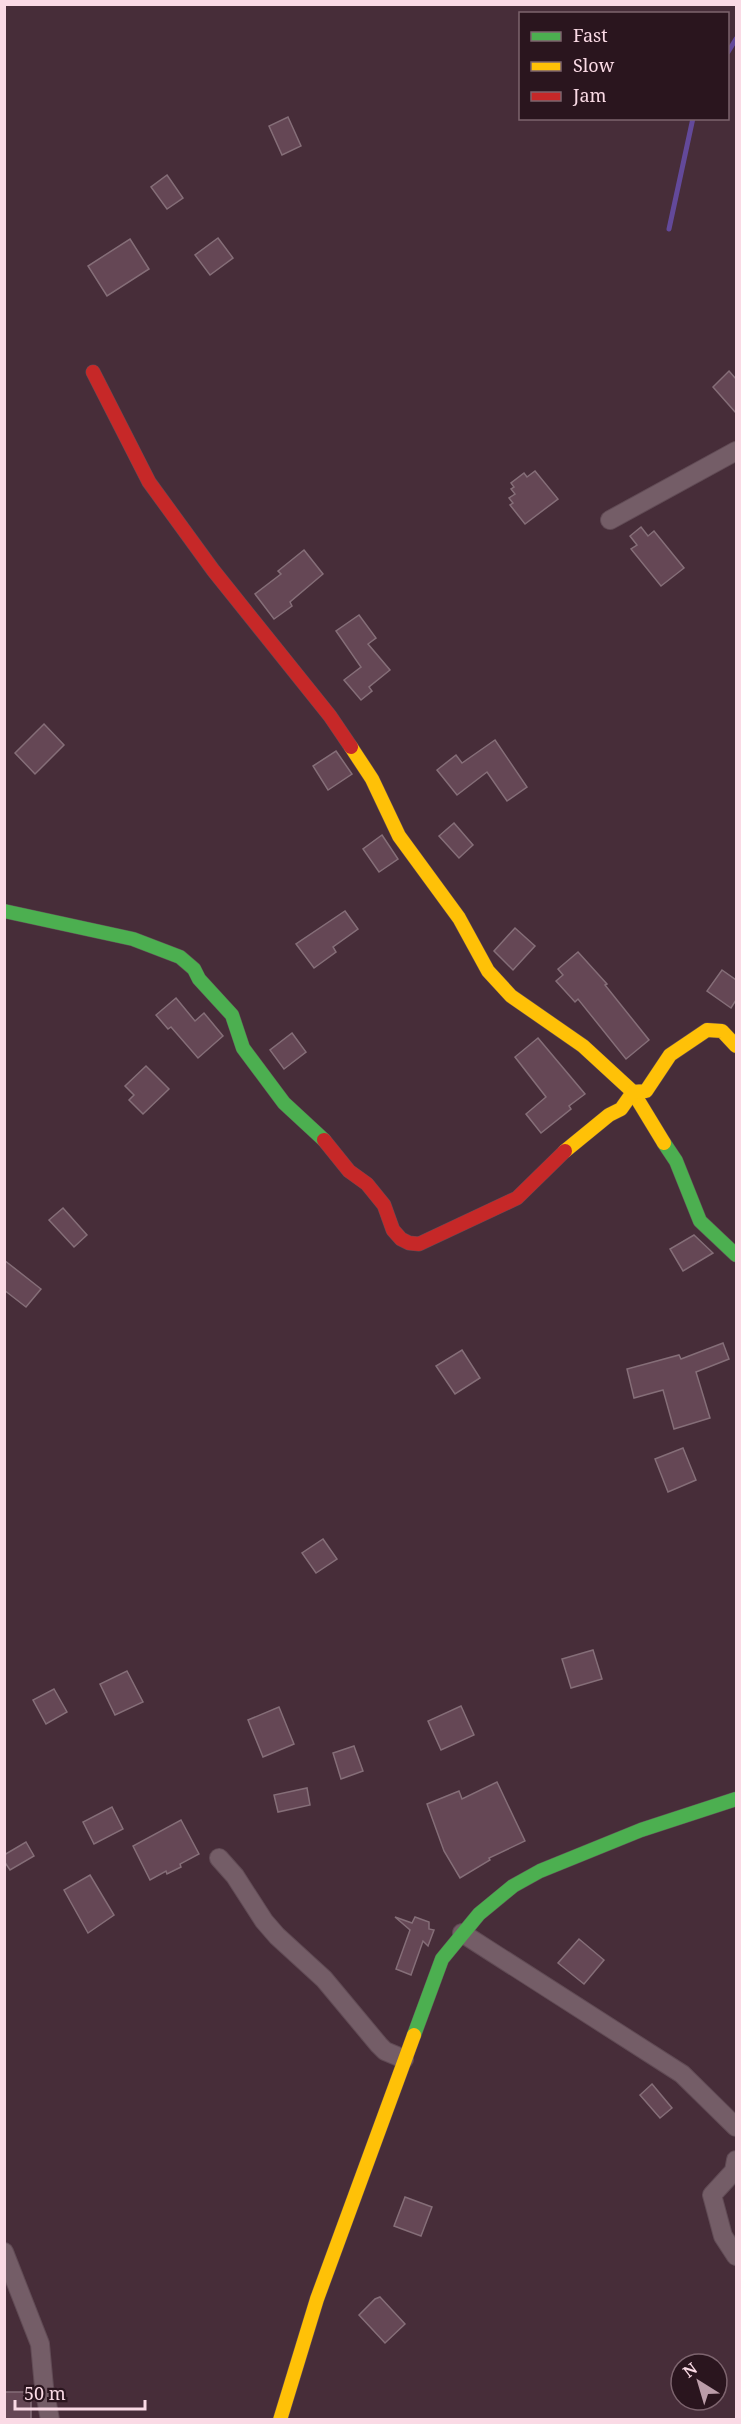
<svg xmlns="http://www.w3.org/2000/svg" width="741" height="2424" font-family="'Noto Serif',serif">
  <rect width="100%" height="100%" fill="#472d39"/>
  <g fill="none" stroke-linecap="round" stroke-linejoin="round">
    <g stroke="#63499a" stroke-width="5">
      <polyline points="728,52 736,39"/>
      <polyline points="669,229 693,118"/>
    </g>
  </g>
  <g fill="#654755" stroke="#856e78" stroke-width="1.5">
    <polygon points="288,117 301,146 282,155 269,126"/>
    <polygon points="167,175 183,198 167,209 151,187"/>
    <polygon points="218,238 233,258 210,275 195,255"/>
    <polygon points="130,239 149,269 107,296 88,266"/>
    <polygon points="729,371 736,379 736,413 713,387"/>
    <polygon points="535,471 558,499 525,524 510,505 513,503 509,498 515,494 511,489 514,487 511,483 524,473 527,477"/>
    <polygon points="641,527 648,536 654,531 684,568 661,586 631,549 637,545 630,536"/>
    <polygon points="304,550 323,574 290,602 292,606 274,619 255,594 281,574 278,571"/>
    <polygon points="359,615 376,638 368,644 390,670 369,687 372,691 361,700 344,680 361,667 336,631"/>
    <polygon points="44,724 64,745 35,774 15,753"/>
    <polygon points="495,740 527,787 507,801 487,772 457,795 437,770 456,755 462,763"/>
    <polygon points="336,751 352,774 328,790 313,766"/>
    <polygon points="454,823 473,845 459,858 439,836"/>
    <polygon points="382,835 398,859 379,872 363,849"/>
    <polygon points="345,911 358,929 333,947 336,952 314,968 296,944"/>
    <polygon points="515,928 535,946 513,970 494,951"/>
    <polygon points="578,952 607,984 605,985 649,1040 626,1059 578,999 575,1002 556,981 563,975 558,969"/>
    <polygon points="722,970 736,980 736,1000 731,1008 707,991"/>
    <polygon points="176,998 195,1021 204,1013 223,1036 198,1058 171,1027 168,1029 156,1015"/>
    <polygon points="292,1033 306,1052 284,1069 270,1050"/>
    <polygon points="538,1038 585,1094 569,1106 571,1109 541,1133 526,1114 546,1097 515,1057"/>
    <polygon points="146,1066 169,1089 143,1114 129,1100 134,1095 125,1086"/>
    <polygon points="63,1208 87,1235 74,1247 49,1220"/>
    <polygon points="694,1235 713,1253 683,1271 670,1249"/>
    <polygon points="4,1260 41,1289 26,1307 4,1290"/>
    <polygon points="723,1343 729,1359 696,1372 710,1418 674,1429 663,1390 634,1398 627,1369 679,1355 681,1359"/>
    <polygon points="462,1350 480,1378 455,1394 436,1366"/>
    <polygon points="683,1448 696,1480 668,1492 655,1459"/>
    <polygon points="323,1539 337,1559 316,1573 302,1553"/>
    <polygon points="593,1650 602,1679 571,1688 562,1659"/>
    <polygon points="127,1671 143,1702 115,1715 100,1684"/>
    <polygon points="54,1689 67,1712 46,1724 33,1700"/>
    <polygon points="461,1706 474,1735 441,1750 428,1721"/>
    <polygon points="279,1707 294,1744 263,1757 248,1720"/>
    <polygon points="354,1746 363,1771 341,1779 333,1753"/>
    <polygon points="497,1782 525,1841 489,1858 490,1860 460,1878 444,1851 427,1804 459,1791 462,1799"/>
    <polygon points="307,1788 310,1805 278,1812 274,1795"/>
    <polygon points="112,1807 123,1829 94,1844 83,1822"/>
    <polygon points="181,1820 199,1854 180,1864 181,1867 167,1874 166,1871 150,1880 133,1846"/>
    <polygon points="26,1842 34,1856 10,1870 4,1861 4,1855"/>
    <polygon points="90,1875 114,1915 88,1933 64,1890"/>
    <polygon points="395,1917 412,1923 415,1917 429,1922 429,1929 434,1930 428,1946 423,1941 411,1975 396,1969 410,1930"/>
    <polygon points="579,1939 604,1960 584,1984 558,1963"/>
    <polygon points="652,2084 672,2108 660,2118 640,2095"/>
    <polygon points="405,2197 432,2207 421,2236 394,2226"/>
    <polygon points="380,2297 405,2324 385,2343 359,2315 375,2299"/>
    <rect x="4" y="2392" width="27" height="28"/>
  </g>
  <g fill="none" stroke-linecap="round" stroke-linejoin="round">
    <defs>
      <g id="street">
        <polyline points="610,520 736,451"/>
        <polyline points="219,1858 235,1876 264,1921 277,1936 324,1979 379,2045 385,2051 404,2059"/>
        <polyline points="462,1933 682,2074 736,2127"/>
        <polyline points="736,2160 734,2171 712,2195 723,2236 736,2256"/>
        <polyline points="4,2252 40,2344 44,2387 50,2420"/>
      </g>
      <g id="fast">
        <polyline points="4,911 133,939 180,957 194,969 199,979 232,1015 243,1048 284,1103 324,1140"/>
        <polyline points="664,1143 676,1161 700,1221 736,1255"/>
        <polyline points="414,2035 442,1959 479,1914 513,1886 540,1871 641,1830 736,1799"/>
      </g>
      <g id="slow">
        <polyline points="351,747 372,779 399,836 459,918 488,971 511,996 583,1046 633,1092 664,1143"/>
        <polyline points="565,1151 609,1115 621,1109 633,1092 646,1091 670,1055 707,1030 722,1031 736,1046"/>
        <polyline points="280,2420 317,2299 414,2035"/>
      </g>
      <g id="jam">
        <polyline points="93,372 149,482 213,570 330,716 351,747"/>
        <polyline points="324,1140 349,1171 367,1184 384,1205 393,1230 401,1239 409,1243 419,1244 517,1198 565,1151"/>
      </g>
    </defs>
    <use href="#street" stroke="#614b55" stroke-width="20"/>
    <use href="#fast" stroke="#614b55" stroke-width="15"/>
    <use href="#slow" stroke="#614b55" stroke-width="15"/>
    <use href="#jam" stroke="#614b55" stroke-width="15"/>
    <use href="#street" stroke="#745d67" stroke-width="18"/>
    <use href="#fast" stroke="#4caf50" stroke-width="14"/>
    <use href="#slow" stroke="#ffc107" stroke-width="14"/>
    <use href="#jam" stroke="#c62828" stroke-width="14"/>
  </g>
  <rect width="741" height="2424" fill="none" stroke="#fadae5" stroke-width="12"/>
  <rect x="519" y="12" width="210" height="108" fill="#2a151e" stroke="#7d646e" stroke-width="1.5"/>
  <rect x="531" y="32" width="30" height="9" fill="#4caf50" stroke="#7d646e" stroke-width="1.5"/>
  <text x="573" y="42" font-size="18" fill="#fadae5">Fast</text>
  <rect x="531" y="62" width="30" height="9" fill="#ffc107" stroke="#7d646e" stroke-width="1.5"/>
  <text x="573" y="72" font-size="18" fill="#fadae5">Slow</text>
  <rect x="531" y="92" width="30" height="9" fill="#c62828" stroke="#7d646e" stroke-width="1.5"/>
  <text x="573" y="102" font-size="18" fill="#fadae5">Jam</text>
  <g transform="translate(699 2382) rotate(323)"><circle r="28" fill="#2a151e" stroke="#7d646e" stroke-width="1.5"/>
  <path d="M0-4.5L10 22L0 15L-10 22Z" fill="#bb9da9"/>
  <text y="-9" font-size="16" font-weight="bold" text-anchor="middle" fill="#fadae5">N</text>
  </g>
  <path d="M15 2400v9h130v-9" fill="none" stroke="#fadae5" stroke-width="3"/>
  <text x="24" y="2400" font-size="18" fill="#fadae5" stroke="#2a151e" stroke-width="4.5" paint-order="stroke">50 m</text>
</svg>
